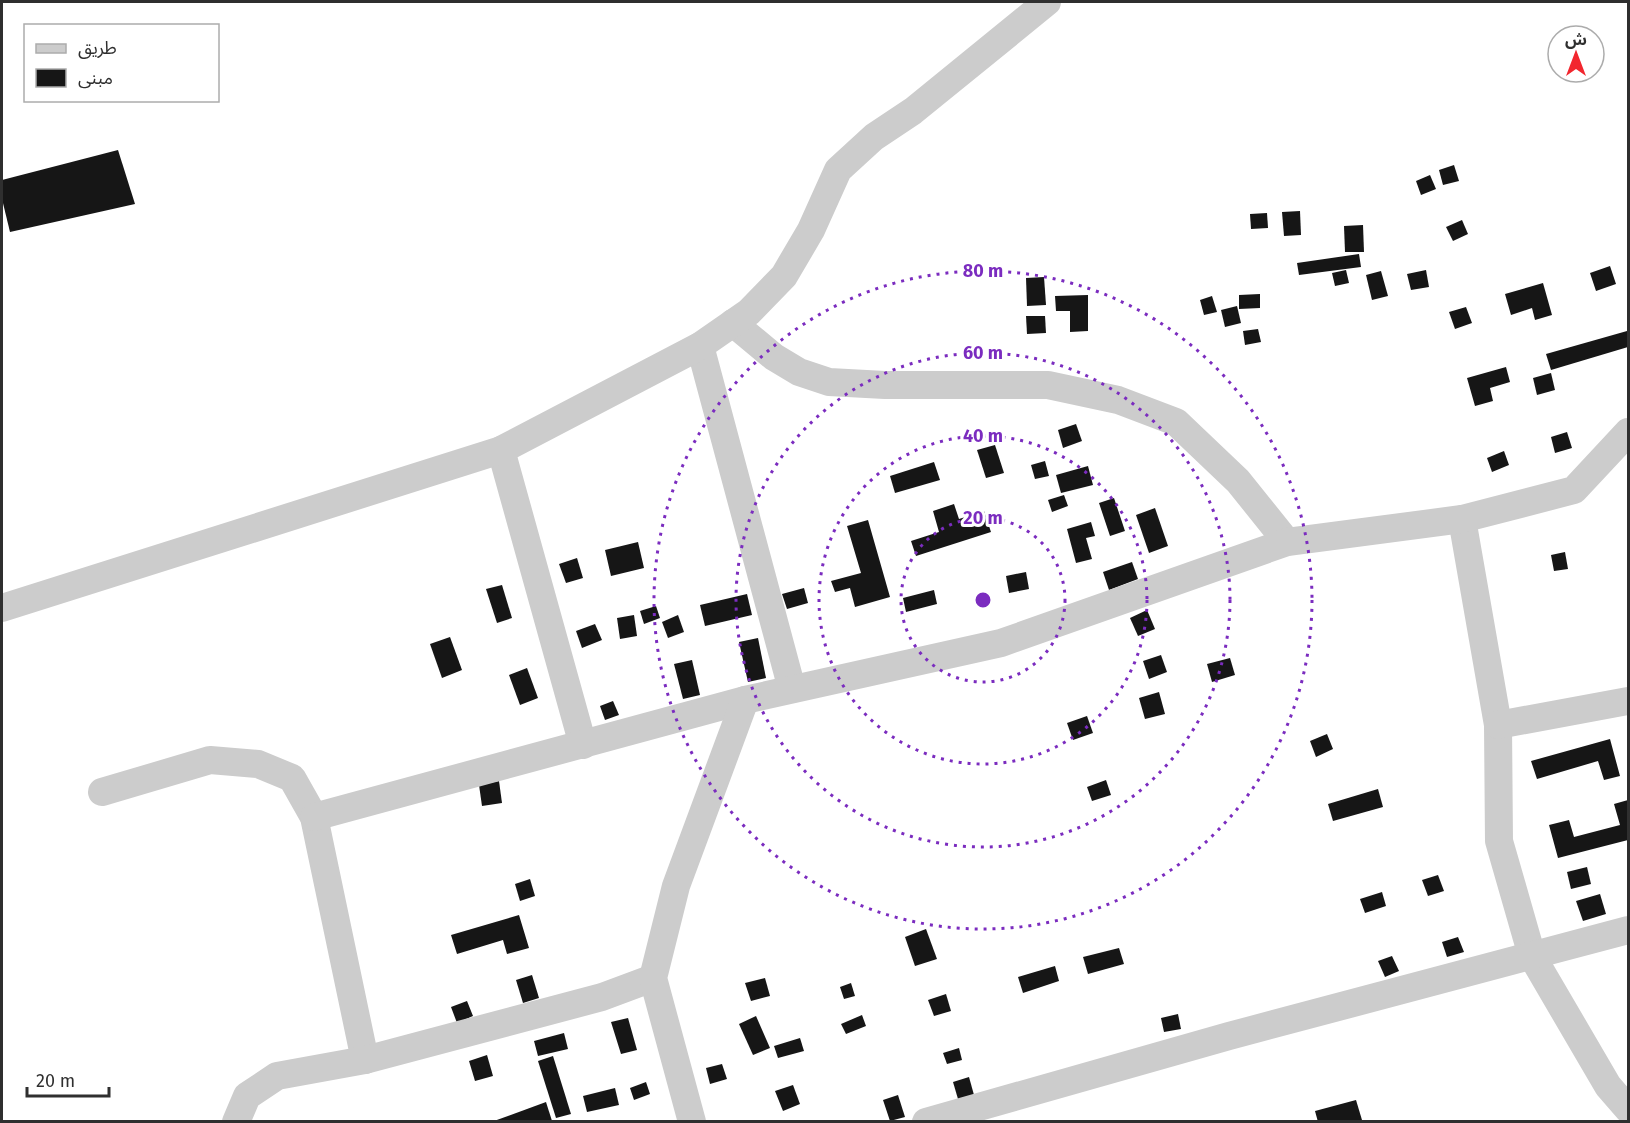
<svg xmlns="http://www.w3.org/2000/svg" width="1630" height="1123" font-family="'Fira Sans','Noto Sans Arabic',sans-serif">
  <rect width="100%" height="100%" fill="#fff"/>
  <g fill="#161616">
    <polygon points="118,150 135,204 10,232 2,199 2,180"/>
    <polygon points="1454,165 1459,181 1443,185 1439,170"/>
    <polygon points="1430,175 1436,189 1421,195 1416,181"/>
    <polygon points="1300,211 1301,235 1284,236 1282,212"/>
    <polygon points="1267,213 1268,228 1251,229 1250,214"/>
    <polygon points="1462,220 1468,234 1453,241 1446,227"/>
    <polygon points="1363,225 1364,252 1345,252 1344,226"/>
    <polygon points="1359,254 1361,267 1299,275 1297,263"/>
    <polygon points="1610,266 1616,284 1596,291 1590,273"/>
    <polygon points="1346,270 1349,283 1335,286 1332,273"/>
    <polygon points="1426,270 1429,287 1411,290 1407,274"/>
    <polygon points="1381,271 1388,296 1372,300 1366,275"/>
    <polygon points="1044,277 1046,305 1027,306 1026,278"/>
    <polygon points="1543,283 1552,315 1535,320 1532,308 1511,315 1505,294"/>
    <polygon points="1260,294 1260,308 1239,309 1239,295"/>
    <polygon points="1088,295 1088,331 1070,332 1070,311 1056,311 1055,296"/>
    <polygon points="1212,296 1217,312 1204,315 1200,300"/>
    <polygon points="1237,306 1241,323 1225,327 1221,310"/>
    <polygon points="1466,307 1472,323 1455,329 1449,312"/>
    <polygon points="1026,316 1045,316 1046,333 1027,334"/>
    <polygon points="1258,329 1261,342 1245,345 1243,331"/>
    <polygon points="1627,331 1628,347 1551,370 1546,354"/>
    <polygon points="1506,367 1510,382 1490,388 1493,401 1475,406 1467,378"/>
    <polygon points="1551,373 1555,390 1537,395 1533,378"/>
    <polygon points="1076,424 1082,441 1063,448 1058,430"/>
    <polygon points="1567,432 1572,448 1555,453 1551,437"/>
    <polygon points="995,445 1004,473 986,478 977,450"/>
    <polygon points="1504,451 1509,465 1492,472 1487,458"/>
    <polygon points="1045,461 1049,476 1035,479 1031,465"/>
    <polygon points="934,462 940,480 895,493 890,476"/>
    <polygon points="1088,466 1093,485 1061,493 1056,475"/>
    <polygon points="1064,495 1068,506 1052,512 1048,500"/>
    <polygon points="1114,498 1125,531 1110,536 1099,503"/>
    <polygon points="954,504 959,519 984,511 991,532 916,556 911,541 939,532 933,511"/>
    <polygon points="1155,508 1168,546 1149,553 1136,515"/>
    <polygon points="868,520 890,597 855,607 850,588 835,592 831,581 861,573 847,526"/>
    <polygon points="1091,522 1095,536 1086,538 1092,559 1076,563 1067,529"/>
    <polygon points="638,542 644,568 611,576 605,550"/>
    <polygon points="1565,552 1568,569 1554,571 1551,555"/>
    <polygon points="577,558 583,578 566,583 559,564"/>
    <polygon points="1132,562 1138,579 1109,590 1103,572"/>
    <polygon points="1026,572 1029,589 1009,593 1006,576"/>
    <polygon points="502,585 512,618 497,623 486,589"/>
    <polygon points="804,588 808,603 787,609 782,594"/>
    <polygon points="934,590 937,604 906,612 903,598"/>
    <polygon points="747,594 752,615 705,626 700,605"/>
    <polygon points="656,606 660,618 644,624 640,611"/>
    <polygon points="1147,610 1155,629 1138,636 1130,618"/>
    <polygon points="634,615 637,636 620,639 617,618"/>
    <polygon points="678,615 684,632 668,638 662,622"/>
    <polygon points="595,624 602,640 582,648 576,631"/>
    <polygon points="450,637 462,670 442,678 430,644"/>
    <polygon points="758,638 766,678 748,682 739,642"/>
    <polygon points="1161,655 1167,672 1149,679 1143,661"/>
    <polygon points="1230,658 1235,675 1212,682 1207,664"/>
    <polygon points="692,660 700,695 683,699 674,664"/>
    <polygon points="527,668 538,698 520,705 509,675"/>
    <polygon points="1159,692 1165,714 1145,719 1139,698"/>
    <polygon points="613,701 619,715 605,720 600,706"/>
    <polygon points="1087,716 1093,733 1073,740 1067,723"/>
    <polygon points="1327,734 1333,749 1316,757 1310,741"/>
    <polygon points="1610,739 1620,776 1604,780 1598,761 1537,779 1531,761"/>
    <polygon points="1106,780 1111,795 1092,801 1087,787"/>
    <polygon points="499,781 502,803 482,806 479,785"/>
    <polygon points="1378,789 1383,807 1333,821 1328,804"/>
    <polygon points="1628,800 1628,840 1558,858 1549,825 1569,820 1574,837 1620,825 1614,804"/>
    <polygon points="1587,867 1591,884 1571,889 1567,872"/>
    <polygon points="1438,875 1444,891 1428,896 1422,880"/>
    <polygon points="530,879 535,896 520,901 515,884"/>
    <polygon points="1382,892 1386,906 1365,913 1360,899"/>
    <polygon points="1600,894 1606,914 1583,921 1576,901"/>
    <polygon points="519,915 529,948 507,954 503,940 457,954 451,935"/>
    <polygon points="926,929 937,959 915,966 905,937"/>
    <polygon points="1458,937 1464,952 1447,957 1442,942"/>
    <polygon points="1119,948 1124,964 1088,974 1083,957"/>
    <polygon points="1392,956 1399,971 1385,977 1378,961"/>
    <polygon points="1055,966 1059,981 1023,993 1018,977"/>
    <polygon points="532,975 539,998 523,1003 516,980"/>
    <polygon points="765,978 770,996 751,1001 745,983"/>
    <polygon points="851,983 855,996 844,999 840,987"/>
    <polygon points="946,994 951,1011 934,1016 928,1000"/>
    <polygon points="467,1001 473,1016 457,1023 451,1007"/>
    <polygon points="1178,1014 1181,1029 1164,1032 1161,1018"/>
    <polygon points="862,1015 866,1026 846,1034 841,1024"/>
    <polygon points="756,1016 770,1048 753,1055 739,1024"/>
    <polygon points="628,1018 637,1050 621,1054 611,1022"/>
    <polygon points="564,1033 568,1049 538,1056 534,1041"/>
    <polygon points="800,1038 804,1051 778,1058 774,1046"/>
    <polygon points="959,1048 962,1060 947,1064 943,1053"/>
    <polygon points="487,1055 493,1076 475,1081 469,1061"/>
    <polygon points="553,1056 571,1114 556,1118 538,1061"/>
    <polygon points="722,1064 727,1079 710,1084 706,1068"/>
    <polygon points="969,1077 974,1095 958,1099 953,1082"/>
    <polygon points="646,1082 650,1094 634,1100 630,1088"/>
    <polygon points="793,1085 800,1104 783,1111 775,1091"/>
    <polygon points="615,1088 619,1105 587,1112 583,1096"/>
    <polygon points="898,1095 905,1117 890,1121 883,1100"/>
    <polygon points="1356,1100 1362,1120 1318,1122 1315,1111"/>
    <polygon points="546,1102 552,1121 494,1122 494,1121"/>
  </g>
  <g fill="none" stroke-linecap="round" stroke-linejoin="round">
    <g stroke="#ccc" stroke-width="28">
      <polyline points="733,323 774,357 799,372 829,382 885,385 1048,385 1118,400 1176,422 1238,481 1287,542"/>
      <polyline points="700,346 792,689"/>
      <polyline points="501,450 583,745"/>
      <polyline points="1462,519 1498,725 1499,841 1532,956 1608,1086 1628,1109"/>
      <polyline points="2,608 501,450 700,346 749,312 784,276 811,230 838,170 874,137 913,111 1047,2"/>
      <polyline points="1498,725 1628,701"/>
      <polyline points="102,792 210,760 258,764 292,778 314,817 365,1060"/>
      <polyline points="314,817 745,700 1001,643 1287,542 1462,519 1574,490 1628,432"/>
      <polyline points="236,1122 247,1096 277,1076 365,1060 602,997 653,978"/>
      <polyline points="692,1122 653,978 676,886 745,700"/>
      <polyline points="926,1122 1229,1036 1628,930"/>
    </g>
  </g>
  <g fill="none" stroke="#7b2cbf" stroke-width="3" stroke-dasharray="3 6">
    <circle cx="983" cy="600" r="82"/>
    <circle cx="983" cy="600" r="164"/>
    <circle cx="983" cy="600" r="247"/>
    <circle cx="983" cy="600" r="329"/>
  </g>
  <circle cx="983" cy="600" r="9" fill="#7b2cbf" stroke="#fff" stroke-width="3"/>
  <g font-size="18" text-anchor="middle" font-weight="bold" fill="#7b2cbf" stroke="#fff" stroke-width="6" stroke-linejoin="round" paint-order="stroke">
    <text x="983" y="277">80 m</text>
    <text x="983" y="359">60 m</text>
    <text x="983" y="442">40 m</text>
    <text x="983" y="524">20 m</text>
  </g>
  <rect width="1630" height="1123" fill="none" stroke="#2f2f2f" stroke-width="6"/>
  <rect x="24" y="24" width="195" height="78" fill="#ffffff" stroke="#acacac" stroke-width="1.5"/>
  <rect x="36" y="44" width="30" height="9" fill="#cccccc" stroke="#acacac" stroke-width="1.5"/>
  <text x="78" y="54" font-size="18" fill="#2f2f2f">طريق</text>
  <rect x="36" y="69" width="30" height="18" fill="#161616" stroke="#acacac" stroke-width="1.5"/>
  <text x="78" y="84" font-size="18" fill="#2f2f2f">مبنى</text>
  <g transform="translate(1576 54)"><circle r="28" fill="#ffffff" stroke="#acacac" stroke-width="1.5"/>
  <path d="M0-4.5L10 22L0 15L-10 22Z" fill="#f2262e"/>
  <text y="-9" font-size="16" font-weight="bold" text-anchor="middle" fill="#2f2f2f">ش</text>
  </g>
  <path d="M27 1087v9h82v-9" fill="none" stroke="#2f2f2f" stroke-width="3"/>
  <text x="36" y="1087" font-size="18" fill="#2f2f2f" stroke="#ffffff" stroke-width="4.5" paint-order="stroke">20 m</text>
</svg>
